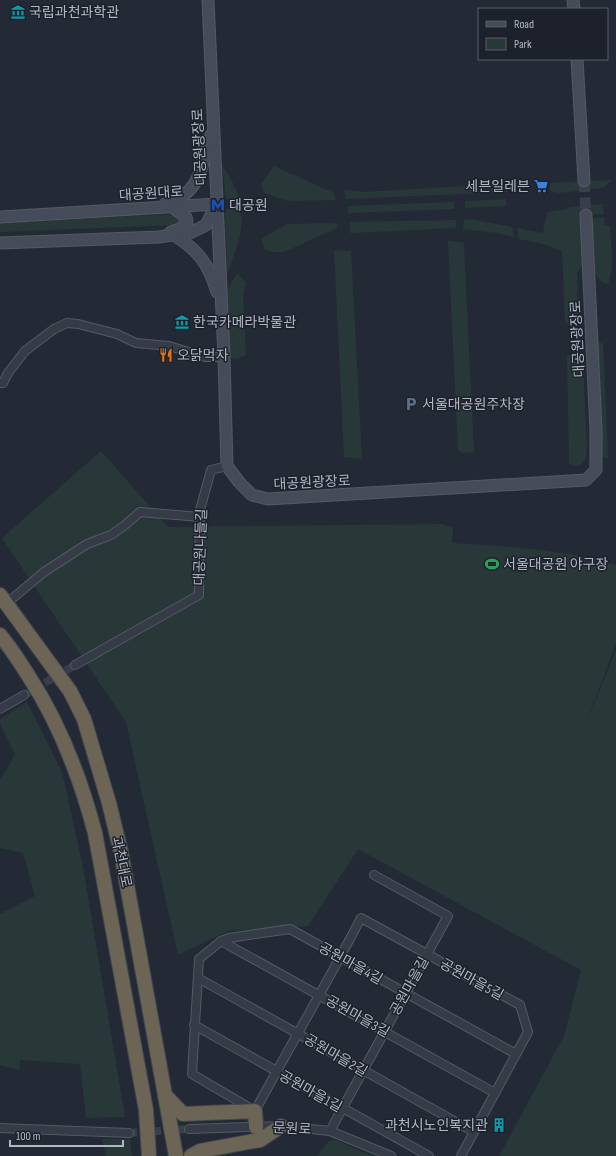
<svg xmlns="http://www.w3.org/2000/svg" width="616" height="1156" font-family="'Sofia Sans Condensed','Noto Sans KR',sans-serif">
  <rect width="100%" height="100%" fill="#232a36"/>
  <g fill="#283839">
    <polygon points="222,165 231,179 239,196 236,199 226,199"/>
    <polygon points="274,166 334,193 335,200 288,201 264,193 261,184"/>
    <polygon points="504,179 508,192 346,199 344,190 363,192 483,185"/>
    <polygon points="611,180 603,188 559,193 550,191 550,183"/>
    <polygon points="506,199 506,206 465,208 465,201"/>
    <polygon points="454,202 454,209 348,213 348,206"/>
    <polygon points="603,204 604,214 577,216 580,218 583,264 577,273 579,325 565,323 562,251 540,243 519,239 517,228 543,233 547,212 567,209 569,207"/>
    <path d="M237 208C250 219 232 261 227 274L225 209Z"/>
    <polygon points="175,214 179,217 179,222 174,225 0,232 0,223"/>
    <path d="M604 217 605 225 610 226C611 245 615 265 608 284 601 283 598 278 595 272L591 219Z"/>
    <polygon points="470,219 512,227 514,237 496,233 463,229 464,220"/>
    <polygon points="456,220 456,228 350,233 350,222"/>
    <polygon points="337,223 337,228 284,252 274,252 265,250 261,239 287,224"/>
    <polygon points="448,241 463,242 464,245 474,452 463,453 458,450"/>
    <polygon points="334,250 351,251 362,459 344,457"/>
    <polygon points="237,273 246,283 243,295 246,355 236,359 230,358 228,289"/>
    <polygon points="595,340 603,344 608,458 601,456"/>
    <polygon points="570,354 576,357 583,363 587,449 586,457 582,464 574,466 569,463 567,356"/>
    <path d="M101 451 168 527 442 524 453 528 452 543C491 545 530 548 568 554 584 556 600 562 616 565V644L583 731 616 650V1156H499L564 1036 581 970 358 849 308 926 228 931 178 955 126 722 2 538Z"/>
    <polygon points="27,702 62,772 83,867 125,1117 86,1118 80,1064 20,1060 19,1070 0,1065 0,914 35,896 23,853 0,848 0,780 15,755 0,723 0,719"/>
    <polygon points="102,1139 130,1139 132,1156 106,1156"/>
    <polygon points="336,1140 372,1156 317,1156 329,1141"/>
  </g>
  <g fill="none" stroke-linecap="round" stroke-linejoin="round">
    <g stroke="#383f4b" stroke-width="8" stroke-dasharray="8 4" stroke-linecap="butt">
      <polyline points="24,695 75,665"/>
      <polyline points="129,1133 189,1129"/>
    </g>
    <polyline stroke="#383f4b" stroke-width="11" stroke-dasharray="11 5.5" stroke-linecap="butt" points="584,181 586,215"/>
    <defs>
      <g id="street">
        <polyline points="0,383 3,383 8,373 25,351 54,329 67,323 78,324 117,334 136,343 169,346 205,357 224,357"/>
        <polyline points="7,603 44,572 87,544 111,535 125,525 140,512 200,517"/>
        <polyline points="75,665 199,595 200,510 211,470 227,466"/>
        <polyline points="0,709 24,695"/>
        <polyline points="221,941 495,1093"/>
        <polyline points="198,978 474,1132"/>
        <polyline points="194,1025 429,1156"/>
        <polyline points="0,1128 129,1133"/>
        <polyline points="189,1129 281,1126 330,1131 391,1156"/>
        <polyline points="330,1131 448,916 374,875"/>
        <path d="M461 1156 528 1032 520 1005 361 918C327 983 290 1046 255 1111L192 1074 199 959 221 941 229 938 290 929 516 1054"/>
      </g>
      <g id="secondary">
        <polyline points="208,0 224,357 227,466 239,482 252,495 268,499 586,480 596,470 596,431 586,215"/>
        <polyline points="573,0 574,9"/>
        <polyline points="577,59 584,181"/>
        <path d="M165 204C202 193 201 166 211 135"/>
        <polyline points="0,217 217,204"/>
        <polyline points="171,232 180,229 187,222 186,217 171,206"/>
        <path d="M174 235C199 251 208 263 217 292"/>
        <polyline points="0,243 159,237 192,232 206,225 217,204"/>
      </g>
      <g id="highway">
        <polyline points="0,595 70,691 84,719 109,803 121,852 176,1156"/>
        <path d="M0 635C11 648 19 661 28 675 60 724 80 776 95 833L146 1110 149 1156"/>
        <polyline points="165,1095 183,1114 255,1111 256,1127"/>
        <polyline points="191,1156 200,1151 260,1140 281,1126"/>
      </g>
    </defs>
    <use href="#street" stroke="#545a64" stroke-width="10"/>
    <use href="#secondary" stroke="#545a64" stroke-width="13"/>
    <use href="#highway" stroke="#414751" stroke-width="16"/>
    <use href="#street" stroke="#363c47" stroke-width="8"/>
    <use href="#secondary" stroke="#454b59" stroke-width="11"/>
    <use href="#highway" stroke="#6c6454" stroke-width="14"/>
  </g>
  <defs>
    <symbol id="museum-bare" viewBox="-9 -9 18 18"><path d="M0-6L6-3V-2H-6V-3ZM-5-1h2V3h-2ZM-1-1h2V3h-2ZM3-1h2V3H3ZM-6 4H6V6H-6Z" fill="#0f9aa8" stroke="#1c212b" stroke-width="2.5" paint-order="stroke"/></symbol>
    <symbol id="supermarket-bare" viewBox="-9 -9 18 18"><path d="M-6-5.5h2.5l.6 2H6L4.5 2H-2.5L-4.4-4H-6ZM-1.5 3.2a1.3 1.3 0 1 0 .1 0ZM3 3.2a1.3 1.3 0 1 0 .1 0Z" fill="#3f7fe0" stroke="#1c212b" stroke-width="2.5" paint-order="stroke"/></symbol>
    <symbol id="metro-bare" viewBox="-9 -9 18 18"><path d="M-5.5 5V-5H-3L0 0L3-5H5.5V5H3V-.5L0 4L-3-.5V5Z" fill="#1a4fb4" stroke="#1c212b" stroke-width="2.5" paint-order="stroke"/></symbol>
    <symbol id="restaurant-bare" viewBox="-9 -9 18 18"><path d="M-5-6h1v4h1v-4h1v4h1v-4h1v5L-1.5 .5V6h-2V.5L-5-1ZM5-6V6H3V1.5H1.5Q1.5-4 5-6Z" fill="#e8710a" stroke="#1c212b" stroke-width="2.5" paint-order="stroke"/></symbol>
    <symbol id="parking-bare" viewBox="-9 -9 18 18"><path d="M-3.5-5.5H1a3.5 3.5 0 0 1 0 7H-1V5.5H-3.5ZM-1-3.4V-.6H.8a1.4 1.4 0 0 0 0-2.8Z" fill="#5c6f8a" stroke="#1c212b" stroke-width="2.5" paint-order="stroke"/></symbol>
    <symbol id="stadium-bare" viewBox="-9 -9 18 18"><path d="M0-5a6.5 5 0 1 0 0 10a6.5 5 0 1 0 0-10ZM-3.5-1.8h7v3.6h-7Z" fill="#2e9e5b" stroke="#1c212b" stroke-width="2.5" paint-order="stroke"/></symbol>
    <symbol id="building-bare" viewBox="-9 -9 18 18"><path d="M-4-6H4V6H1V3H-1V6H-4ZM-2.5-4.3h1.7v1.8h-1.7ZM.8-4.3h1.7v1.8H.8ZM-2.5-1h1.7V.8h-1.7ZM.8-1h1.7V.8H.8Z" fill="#0f9aa8" stroke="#1c212b" stroke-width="2.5" paint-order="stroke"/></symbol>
  </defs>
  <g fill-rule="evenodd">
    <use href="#museum-bare" x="8" y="2" width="20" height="20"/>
    <use href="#supermarket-bare" x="531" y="176" width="20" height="20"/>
    <use href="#metro-bare" x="208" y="195" width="20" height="20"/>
    <use href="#museum-bare" x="172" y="312" width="20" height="20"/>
    <use href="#restaurant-bare" x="156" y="345" width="20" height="20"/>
    <use href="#parking-bare" x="401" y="394" width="20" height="20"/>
    <use href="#stadium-bare" x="482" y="554" width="20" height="20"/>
    <use href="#building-bare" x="489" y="1115" width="20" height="20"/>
  </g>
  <g text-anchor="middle" stroke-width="3" stroke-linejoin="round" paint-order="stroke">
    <g font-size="14" fill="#b1b7c3" stroke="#1c212b" text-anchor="start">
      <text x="29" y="17">국립과천과학관</text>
      <text x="530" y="191" text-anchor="end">세븐일레븐</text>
      <text x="229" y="210">대공원</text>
      <text x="193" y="327">한국카메라박물관</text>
      <text x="177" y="360">오닭먹자</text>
      <text x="422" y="409">서울대공원주차장</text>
      <text x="503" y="569">서울대공원 야구장</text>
      <text x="488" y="1130" text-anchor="end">과천시노인복지관</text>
    </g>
    <g font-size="14" fill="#b1b7c3" stroke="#1c212b">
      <text transform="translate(199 147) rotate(-93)" y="5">대공원광장로</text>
      <text transform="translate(151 193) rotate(-4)" y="5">대공원대로</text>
      <text transform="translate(577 339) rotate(-93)" y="5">대공원광장로</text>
      <text transform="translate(312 482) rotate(-3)" y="5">대공원광장로</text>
      <text transform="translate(200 547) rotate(-88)" y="5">대공원나들길</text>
      <text transform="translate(122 862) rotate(78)" y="5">과천대로</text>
      <text transform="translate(351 963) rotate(29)" y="5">공원마을4길</text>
      <text transform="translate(472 979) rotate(29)" y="5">공원마을5길</text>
      <text transform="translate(409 986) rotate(-61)" y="5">공원마을길</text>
      <text transform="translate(358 1016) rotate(29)" y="5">공원마을3길</text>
      <text transform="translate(336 1055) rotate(30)" y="5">공원마을2길</text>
      <text transform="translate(311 1091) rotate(29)" y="5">공원마을1길</text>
      <text transform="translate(292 1128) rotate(3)" y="5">문원로</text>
    </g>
  </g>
  <rect x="478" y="8" width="130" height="52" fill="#1c212b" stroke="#585d68"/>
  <rect x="486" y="21" width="20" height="6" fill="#454b59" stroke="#585d68"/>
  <text x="514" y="28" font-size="12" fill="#b1b7c3">Road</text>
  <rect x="486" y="38" width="20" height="12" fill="#283839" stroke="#585d68"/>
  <text x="514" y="48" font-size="12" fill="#b1b7c3">Park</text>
  <path d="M10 1140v6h113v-6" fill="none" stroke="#b1b7c3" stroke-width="2"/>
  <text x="16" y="1140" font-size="12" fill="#b1b7c3" stroke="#1c212b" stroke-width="3" paint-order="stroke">100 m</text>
</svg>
